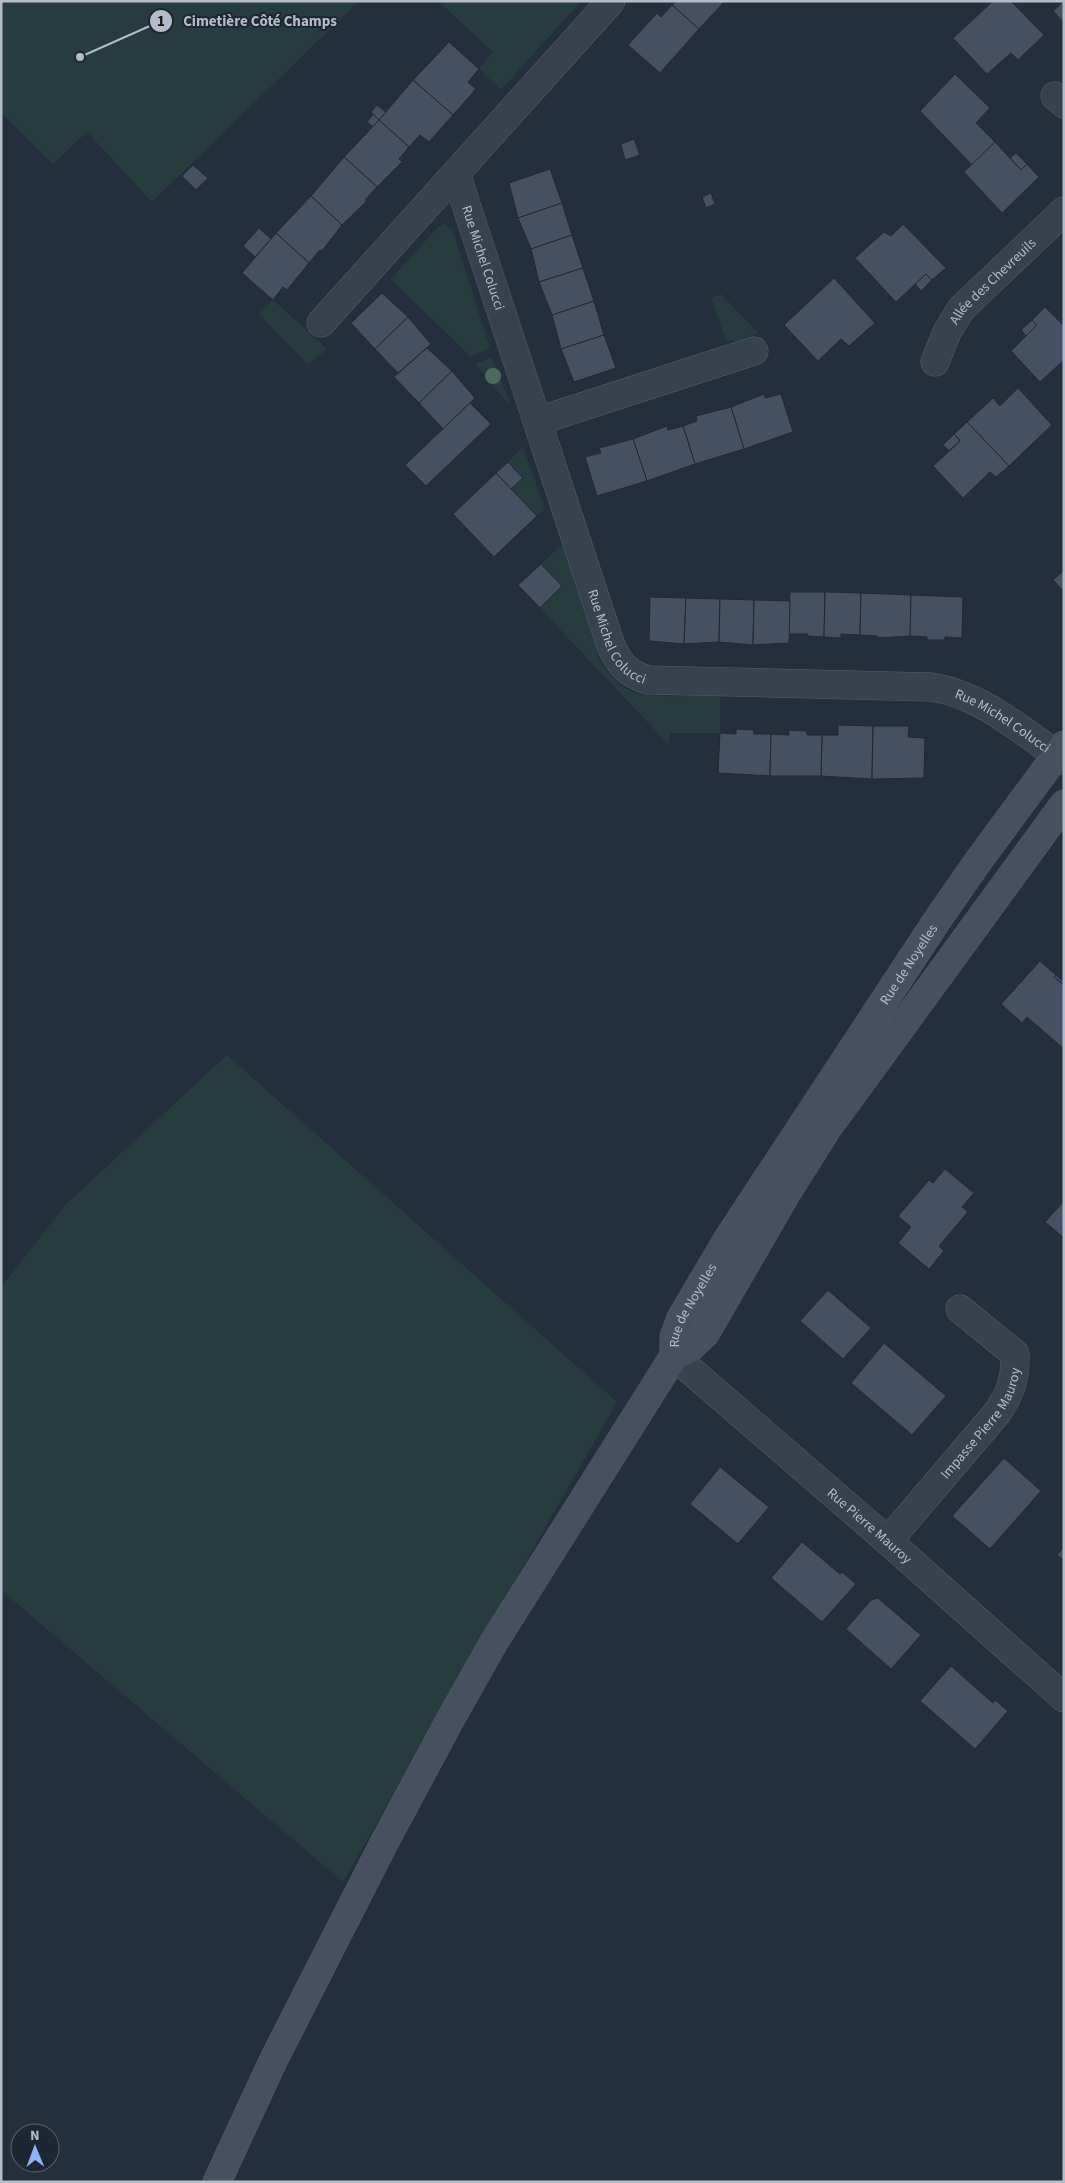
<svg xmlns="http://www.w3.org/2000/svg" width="1065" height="2183" font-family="'Source Sans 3',sans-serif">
  <rect width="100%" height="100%" fill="#242f3e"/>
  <g fill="#263c3f">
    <polygon points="1,1 359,1 152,202 87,132 53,164 1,112"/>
    <polygon points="438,1 581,1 501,90 479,69 493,52"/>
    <polygon points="444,224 453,231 490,348 471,357 391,279 439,226"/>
    <polygon points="721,294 758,333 738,341 726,340 711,298"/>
    <polygon points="273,300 327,349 308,365 259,314"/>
    <polygon points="492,357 509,401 507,403 476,364"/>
    <polygon points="523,447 545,509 537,516 511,489 523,478 508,462"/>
    <path d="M563 544 600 661C609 674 619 686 634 692 654 699 698 695 720 696V733H670L669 745 540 608 561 586 541 564Z"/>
    <polygon points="227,1055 617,1402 343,1882 1,1590 1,1288 64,1206"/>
  </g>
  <g fill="#455162" stroke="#1f2835">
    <polygon points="676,1 725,1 699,29 672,5"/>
    <polygon points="993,1 1011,1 1044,35 1018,60 1011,53 987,74 953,38"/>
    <polygon points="1064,1 1064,23 1053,11"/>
    <polygon points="672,5 699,29 660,73 628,45 657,13 661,17"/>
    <polygon points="449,42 479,69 468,82 476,89 453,115 413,80"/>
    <polygon points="955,74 990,108 976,123 995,142 972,165 920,111"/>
    <polygon points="413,80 453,115 429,142 420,135 409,147 379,120"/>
    <polygon points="377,105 386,112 379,120 371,112"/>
    <polygon points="373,114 379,120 373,127 367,122"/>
    <polygon points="379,120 409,147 399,159 402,162 377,187 344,157"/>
    <polygon points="634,139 640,155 625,160 621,144"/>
    <polygon points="995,142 1021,170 1027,164 1039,177 1002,213 964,172"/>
    <polygon points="1016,153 1027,164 1021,170 1010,158"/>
    <polygon points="344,157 377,187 365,200 367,201 342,225 311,196"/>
    <polygon points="193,165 208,178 196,190 182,176"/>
    <polygon points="550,169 562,203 518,218 509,183"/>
    <polygon points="711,193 715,204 706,208 702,197"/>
    <polygon points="311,196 342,225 322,251 320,250 309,263 276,233"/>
    <polygon points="562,203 572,235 531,249 518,218"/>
    <polygon points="903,224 946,268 932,280 926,274 896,302 855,258 884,232 891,236"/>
    <polygon points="259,228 271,239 255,257 243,246"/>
    <polygon points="276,233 309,263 287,290 283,287 273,300 242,273"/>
    <polygon points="572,235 583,268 539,282 531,249"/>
    <polygon points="583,268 594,301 552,315 539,282"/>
    <polygon points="926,274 932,280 921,291 915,284"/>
    <polygon points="834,278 875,323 849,346 841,339 818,361 784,325"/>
    <polygon points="382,293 408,317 375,349 351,323"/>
    <polygon points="594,301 604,335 561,349 552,315"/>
    <polygon points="1045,307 1064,326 1064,360 1040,382 1011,351 1037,325 1032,320"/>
    <polygon points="408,317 431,344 398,373 375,349"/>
    <polygon points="1032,320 1037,325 1026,336 1021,330"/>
    <polygon points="604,335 616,368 574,382 561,349"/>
    <polygon points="427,348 452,371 419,403 394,377"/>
    <polygon points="452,371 475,398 443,429 419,403"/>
    <polygon points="1018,388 1052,425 1009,466 967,422 993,398 1000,406"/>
    <polygon points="764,394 765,398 781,394 793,432 744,449 731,407"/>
    <polygon points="470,403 491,424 426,486 405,465"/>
    <polygon points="731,407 744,449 695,464 683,426 697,421 696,416"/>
    <polygon points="967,422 1009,466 996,477 990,472 963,498 933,466 960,441 954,434"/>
    <polygon points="667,426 668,430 683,426 695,464 647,481 633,439"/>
    <polygon points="954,434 960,441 949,451 943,445"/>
    <polygon points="633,439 647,481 597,496 585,457 601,453 599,448"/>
    <polygon points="508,462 523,478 511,489 496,473"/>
    <polygon points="496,473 537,516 494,557 453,514"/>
    <polygon points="541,564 562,586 540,608 518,585"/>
    <polygon points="1064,570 1064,592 1053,580"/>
    <polygon points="790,592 825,592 824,637 807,636 808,634 789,634"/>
    <polygon points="825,592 861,593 860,635 841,634 841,638 824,637"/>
    <polygon points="861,593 911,595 910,636 877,638 877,636 860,635"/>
    <polygon points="911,595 963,597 962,638 945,637 945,640 927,640 927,637 910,636"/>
    <polygon points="650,597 686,598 684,644 649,641"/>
    <polygon points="686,598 720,599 719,642 684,644"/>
    <polygon points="720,599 754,600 753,645 719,642"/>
    <polygon points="754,600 790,601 789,643 753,645"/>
    <polygon points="838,725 873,726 872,779 821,776 822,735 838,735"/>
    <polygon points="873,726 909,726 908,737 925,738 924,778 872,779"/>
    <polygon points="736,729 754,730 754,734 771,734 770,776 718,773 720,733 736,734"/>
    <polygon points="789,730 807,731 807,735 822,735 821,776 770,776 771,734 789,735"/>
    <polygon points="1040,961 1056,975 1054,977 1064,985 1064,1049 1027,1017 1022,1023 1001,1004"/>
    <polygon points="1056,975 1064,982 1064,985 1054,977"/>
    <polygon points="945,1169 974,1193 962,1207 968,1212 939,1246 944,1251 929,1269 898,1243 911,1227 898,1216 929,1180 933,1183"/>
    <polygon points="1064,1201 1064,1238 1045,1222"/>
    <polygon points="828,1290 871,1328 843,1359 800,1321"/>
    <polygon points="884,1343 946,1396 912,1435 851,1383"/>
    <polygon points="1004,1458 1041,1491 990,1549 952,1516"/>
    <polygon points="720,1467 769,1507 738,1544 690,1504"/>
    <polygon points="802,1542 840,1574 842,1572 856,1584 822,1622 771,1578"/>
    <polygon points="1064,1547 1064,1560 1057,1555"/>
    <polygon points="878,1598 921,1635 891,1669 846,1629 871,1600"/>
    <polygon points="951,1666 993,1703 995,1700 1008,1711 975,1749 920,1701"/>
  </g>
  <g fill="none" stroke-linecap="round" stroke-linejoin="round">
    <defs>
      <g id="street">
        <polyline points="1055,96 1064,104"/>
        <path id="s1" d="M456 174 611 646C619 664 628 674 648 680L931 687C981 694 1023 732 1064 760"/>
        <polyline points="321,323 611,1"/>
        <path id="s2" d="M935 362 947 332 961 309 1064 211"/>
        <polyline points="538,421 754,351"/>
        <path id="s3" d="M674 1356 888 1541 1064 1698"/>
        <path id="s4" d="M888 1541 997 1413C1010 1394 1016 1378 1015 1354L960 1309"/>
      </g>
      <g id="secondary">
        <path id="s5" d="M674 1356V1337L681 1318 729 1237 938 919 979 860 1064 745"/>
        <polyline points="674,1356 690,1348 705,1334 786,1194 827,1129 1064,804"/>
        <polyline points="217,2182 273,2061 384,1843 450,1720 494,1642 674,1356"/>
      </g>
    </defs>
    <use href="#street" stroke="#565f6c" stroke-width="29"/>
    <use href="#secondary" stroke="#565f6c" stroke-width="29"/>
    <use href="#street" stroke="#38414e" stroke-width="28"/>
    <use href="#secondary" stroke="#465061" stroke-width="28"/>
  </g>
  <circle fill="#4b6a5d" cx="493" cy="376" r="8"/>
  <g text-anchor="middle" stroke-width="4" stroke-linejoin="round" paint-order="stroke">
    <g font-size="14" fill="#b4bcc9" stroke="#1d2633">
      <text dy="5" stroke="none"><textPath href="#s1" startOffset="88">Rue Michel Colucci</textPath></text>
      <text dy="5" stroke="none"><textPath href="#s2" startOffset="101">Allée des Chevreuils</textPath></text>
      <text dy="5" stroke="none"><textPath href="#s1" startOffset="492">Rue Michel Colucci</textPath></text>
      <text dy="5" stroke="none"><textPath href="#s1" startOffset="912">Rue Michel Colucci</textPath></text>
      <text dy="5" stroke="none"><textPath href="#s5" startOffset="460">Rue de Noyelles</textPath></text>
      <text dy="5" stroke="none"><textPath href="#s5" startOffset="55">Rue de Noyelles</textPath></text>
      <text dy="5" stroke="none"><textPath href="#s4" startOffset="151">Impasse Pierre Mauroy</textPath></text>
      <text dy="5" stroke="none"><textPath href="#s3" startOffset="259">Rue Pierre Mauroy</textPath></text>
    </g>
  </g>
  <path fill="none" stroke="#b4bcc9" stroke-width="2" d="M80 57L161 21"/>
  <g fill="#b4bcc9" stroke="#1d2633" stroke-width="2">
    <circle cx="80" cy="57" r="5"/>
    <circle cx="161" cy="21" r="12"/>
  </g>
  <g font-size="15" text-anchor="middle" font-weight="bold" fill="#111">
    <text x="161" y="26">1</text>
  </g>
  <g font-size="15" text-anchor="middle" font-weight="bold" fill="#b4bcc9" stroke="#1d2633" stroke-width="4" stroke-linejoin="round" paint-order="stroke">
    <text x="260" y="26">Cimetière Côté Champs</text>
  </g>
  <rect width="1065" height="2183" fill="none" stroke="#b4bcc9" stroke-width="5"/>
  <g transform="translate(35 2148) rotate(359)"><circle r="24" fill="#1d2633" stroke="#59626f"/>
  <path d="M0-4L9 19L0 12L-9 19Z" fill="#8ab4f8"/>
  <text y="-8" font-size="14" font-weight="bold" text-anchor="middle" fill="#b4bcc9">N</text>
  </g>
</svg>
